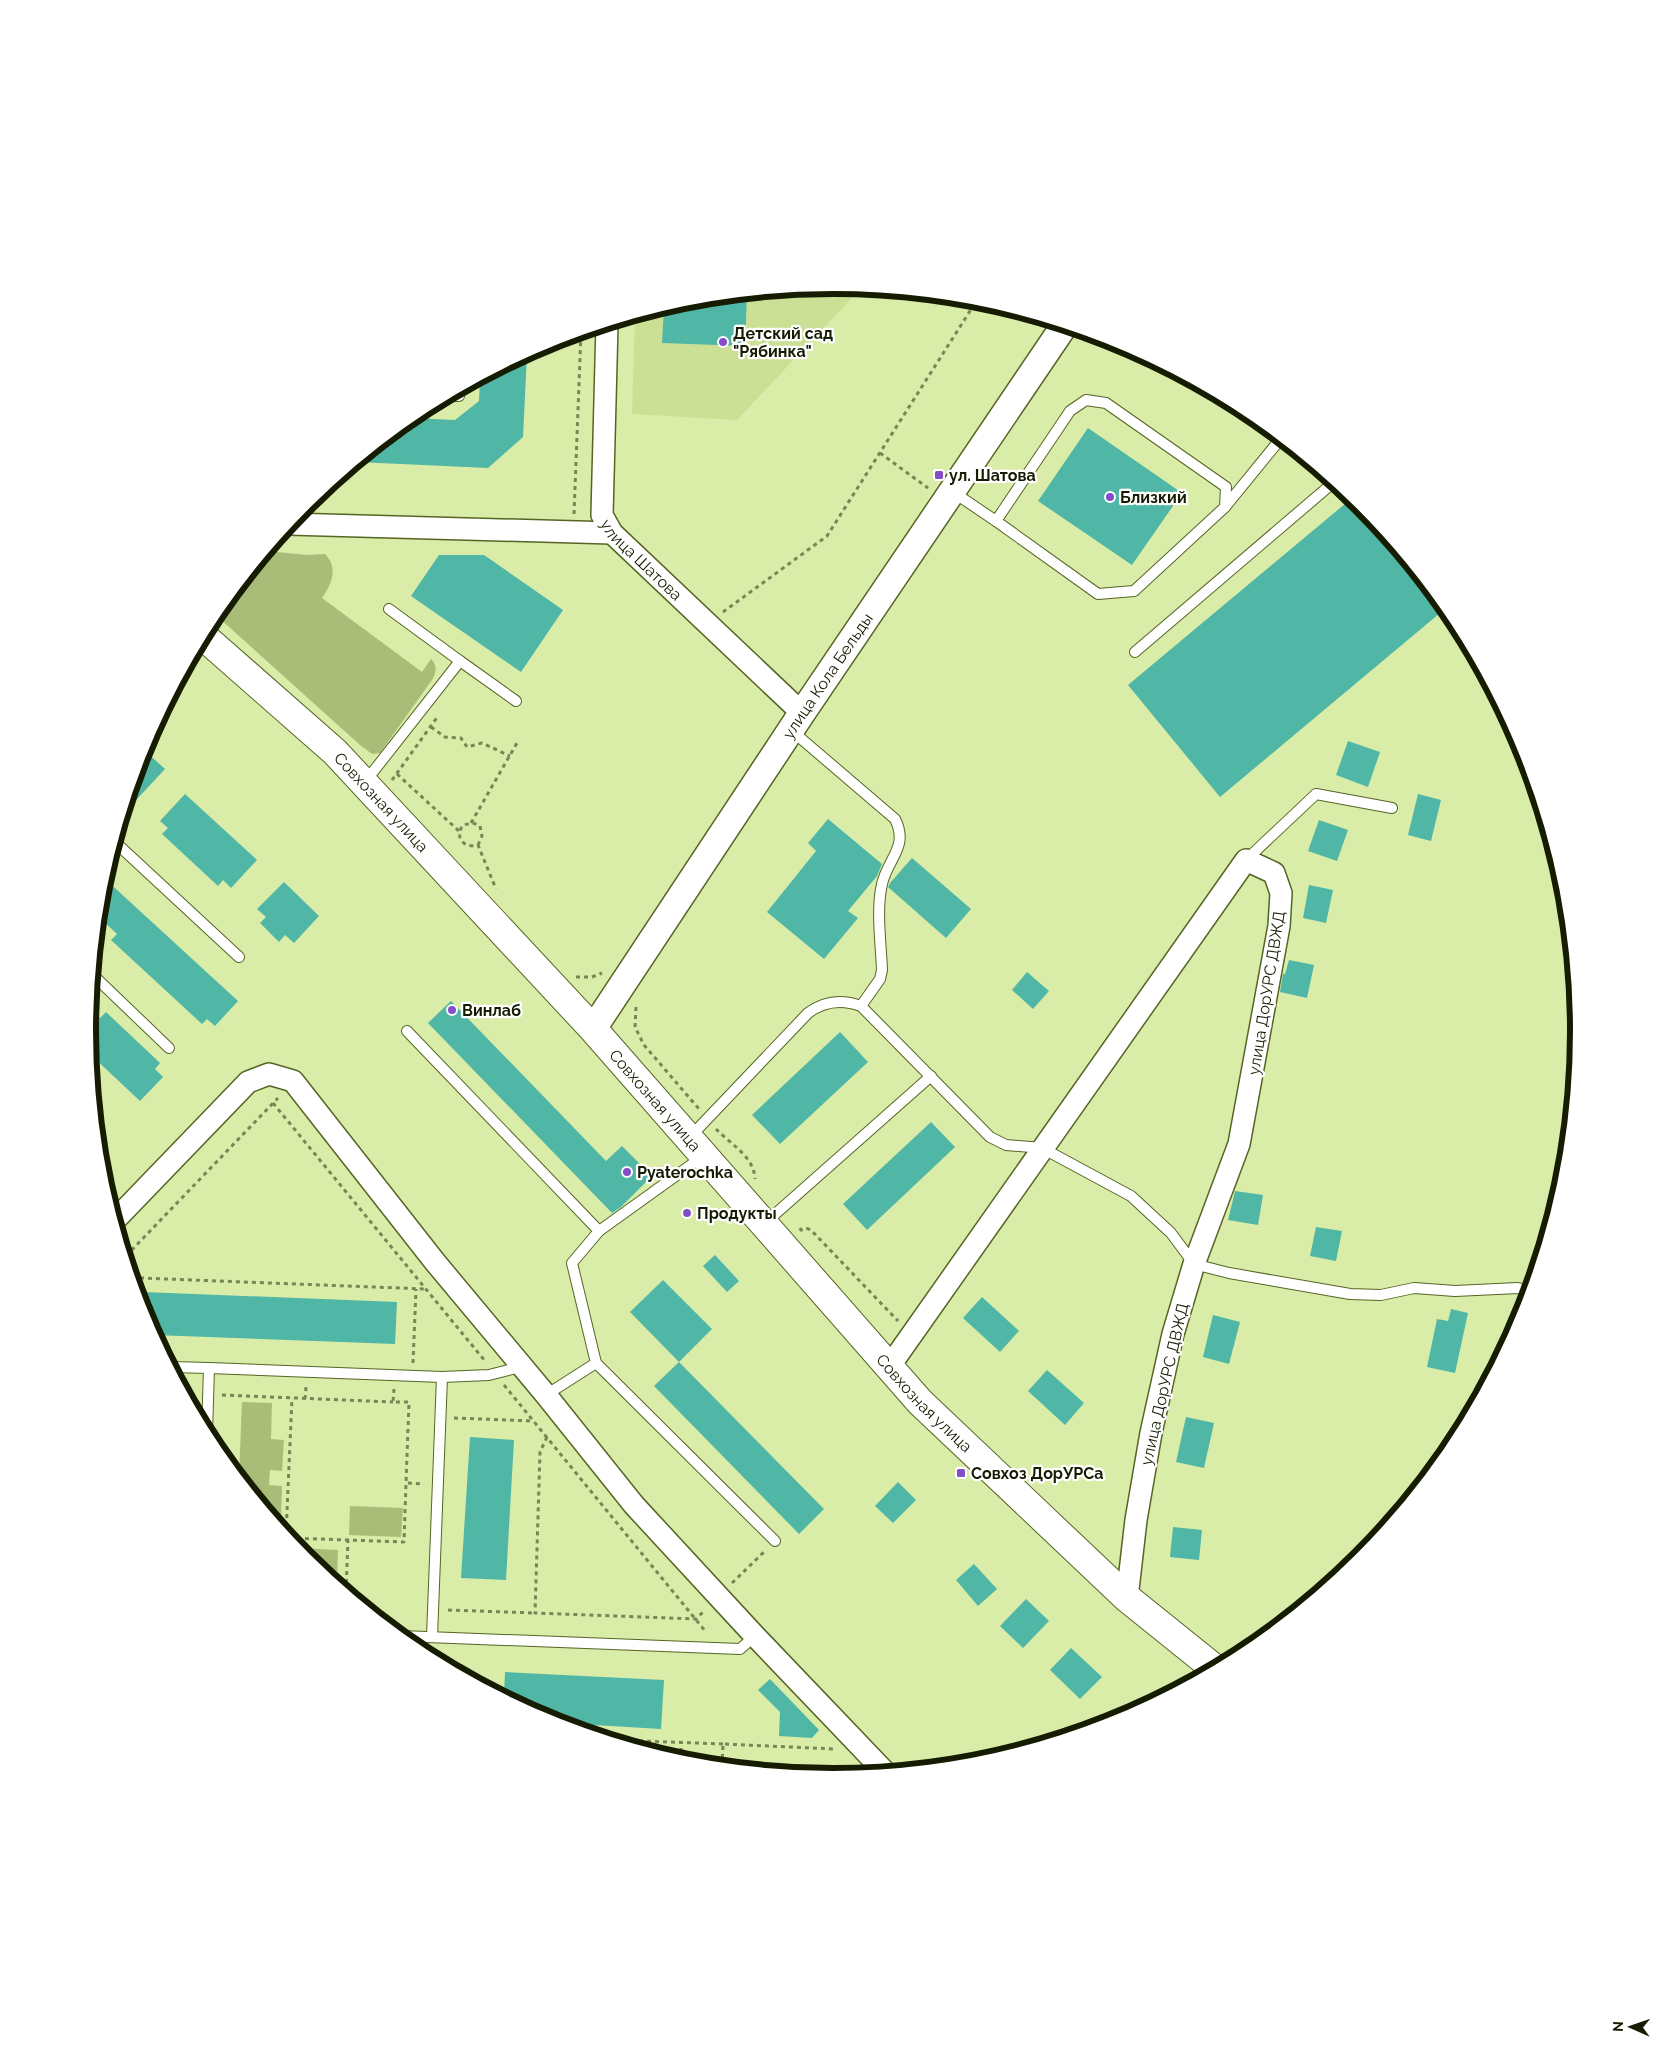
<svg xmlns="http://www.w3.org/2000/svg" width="1666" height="2062" font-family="Raleway,sans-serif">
  <rect width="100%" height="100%" fill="#d9eca8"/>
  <polygon fill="#cbe094" points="833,286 861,288 737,420 632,414 635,316 688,300"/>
  <g fill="#aabd78">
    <path d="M267 551 307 555 325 554C339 568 331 585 322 598L422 672 431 659C438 665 436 673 432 680L380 753 372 754 360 745 218 617 220 609Z"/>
    <polygon points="242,1402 272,1403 271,1439 284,1440 282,1471 270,1470 269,1485 282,1486 281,1519 273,1519 239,1476"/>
    <polygon points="350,1506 403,1508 401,1537 349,1535"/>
    <polygon points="298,1548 338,1550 337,1584 306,1558"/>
  </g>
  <g fill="#50b7a6">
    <polygon points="747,294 745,346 662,343 664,307 688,300"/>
    <polygon points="527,354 523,437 488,468 357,462 410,418 455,420 479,401 480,378"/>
    <polygon points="1088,428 1182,493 1132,565 1038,501"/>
    <polygon points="1352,498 1360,504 1446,608 1220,797 1128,685"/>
    <polygon points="439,555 484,555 563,610 521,672 411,596"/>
    <polygon points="1348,741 1380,752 1368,787 1336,775"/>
    <polygon points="143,749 165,769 124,813 134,781"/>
    <polygon points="185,794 257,860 231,888 223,880 218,886 162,834 168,828 160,821"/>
    <polygon points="1418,794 1441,800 1431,841 1408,835"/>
    <polygon points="828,819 882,864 877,876 848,911 858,918 824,959 767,912 816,851 808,843"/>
    <polygon points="1319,820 1348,830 1337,861 1308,851"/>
    <polygon points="912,858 971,909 946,938 888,887 890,883"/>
    <polygon points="104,878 238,1001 215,1026 207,1019 202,1024 111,940 117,934 99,917"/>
    <polygon points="284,882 319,916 294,943 285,935 279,942 260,923 266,917 257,909"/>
    <polygon points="1309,885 1333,890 1326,923 1303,918"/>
    <polygon points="1289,960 1314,965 1307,998 1280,992 1283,974 1285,974"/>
    <polygon points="1027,972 1049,991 1033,1009 1012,990"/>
    <polygon points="451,1001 606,1161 622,1146 652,1176 621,1207 612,1213 428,1023"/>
    <polygon points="90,1008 100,1018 106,1012 160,1063 155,1069 163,1077 140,1101 90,1054 88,1031"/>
    <polygon points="840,1032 868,1062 780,1144 752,1115"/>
    <polygon points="931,1122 955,1147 867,1230 843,1204"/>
    <polygon points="1235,1191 1263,1195 1258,1225 1228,1220"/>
    <polygon points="1316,1227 1342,1231 1336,1261 1310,1256"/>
    <polygon points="715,1255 739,1281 727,1292 703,1266"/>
    <polygon points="663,1280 712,1329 679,1362 630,1312"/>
    <polygon points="143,1292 397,1302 395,1344 154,1335 142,1310"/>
    <polygon points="982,1297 1019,1331 1000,1352 963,1318"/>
    <polygon points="1451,1309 1468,1313 1455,1373 1427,1367 1437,1319 1448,1321"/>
    <polygon points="1213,1315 1240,1322 1229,1364 1203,1357"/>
    <polygon points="679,1362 824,1509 799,1534 654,1386"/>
    <polygon points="1047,1370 1084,1403 1065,1425 1028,1391"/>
    <polygon points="1186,1417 1214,1423 1204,1468 1176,1462"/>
    <polygon points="470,1437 514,1440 506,1580 461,1578"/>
    <polygon points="898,1482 916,1500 893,1523 875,1506"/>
    <polygon points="1173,1527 1202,1530 1199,1560 1170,1557"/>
    <polygon points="974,1564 997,1589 978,1606 956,1580"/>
    <polygon points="1026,1599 1049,1621 1023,1648 1000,1626"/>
    <polygon points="1071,1648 1102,1677 1080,1699 1050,1670"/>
    <polygon points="505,1672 664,1680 661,1729 560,1723 547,1720 504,1696"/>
    <polygon points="770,1679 819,1730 812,1738 779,1736 780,1712 758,1690"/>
  </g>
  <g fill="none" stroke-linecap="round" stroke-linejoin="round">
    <defs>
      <g id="service">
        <polyline points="448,396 459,396 459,390"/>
        <polygon points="1086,400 1106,403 1226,487 1225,507 1134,591 1098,594 996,521 1070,411"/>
        <polyline points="953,492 996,521"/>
        <polyline points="1225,507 1278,442"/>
        <polyline points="1135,652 1334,482"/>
        <polyline points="460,661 516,701"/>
        <path d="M791 730 895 819C909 847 888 858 882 884 876 909 881 944 882 970L880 979 861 1006"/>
        <polyline points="365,782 460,661 389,609"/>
        <polyline points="115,842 239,957"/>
        <polyline points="1246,860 1316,794 1392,808"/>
        <polyline points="93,975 169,1048"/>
        <polyline points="407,1031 599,1231"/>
        <path d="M690 1137 808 1013C824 1001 842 999 861 1006L990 1137 1006 1145 1042 1148 1131 1196 1171 1233 1194 1264 1229 1273 1350 1294 1381 1295 1414 1288 1455 1291 1518 1288 1529 1291"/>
        <polyline points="702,1157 599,1231 572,1263 596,1363 775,1541"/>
        <polyline points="765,1223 931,1076"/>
        <polyline points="171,1367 209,1368"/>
        <polyline points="546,1395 596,1363"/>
        <polyline points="207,1433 209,1368 442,1377 489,1375 520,1367"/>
        <polyline points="401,1636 740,1649 755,1636"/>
        <polyline points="432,1637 442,1377"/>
        <polyline points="857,1774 879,1766"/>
      </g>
      <g id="minor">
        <path id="s1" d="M607 324 602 515 612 533 802 713"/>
        <polyline points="289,524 612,533"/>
        <polyline points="115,1220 248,1082 269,1074 293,1081 435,1262 546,1395 634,1505 755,1636 884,1771"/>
        <polyline points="889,1367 1246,860 1274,873 1281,893 1279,926 1239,1144 1194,1264 1173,1334 1151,1433 1136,1520 1127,1598"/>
      </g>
      <g id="tertiary">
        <path id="s2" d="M593 1029 802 713 1064 326"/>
      </g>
      <g id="secondary">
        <path id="s3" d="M203 636 335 752 593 1029 920 1402 1127 1598 1214 1668"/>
      </g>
    </defs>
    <use href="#service" stroke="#566524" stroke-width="12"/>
    <use href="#minor" stroke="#566524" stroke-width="24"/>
    <use href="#tertiary" stroke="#566524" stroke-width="29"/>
    <use href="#secondary" stroke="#566524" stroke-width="30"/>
    <g stroke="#798556" stroke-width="3" stroke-dasharray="4 4" stroke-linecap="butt">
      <polyline points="478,385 478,379"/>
      <polyline points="880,453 928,488"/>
      <polyline points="574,514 581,332"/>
      <polyline points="723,612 827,536 977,300"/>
      <polyline points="431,727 445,737 461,738 467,747 482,743 510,756"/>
      <polyline points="397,774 460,832"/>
      <polyline points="392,780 438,716"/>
      <polyline points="471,823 517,743"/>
      <path d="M478 845 482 836 480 826 473 823 463 825C454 837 464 849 478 845L496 889"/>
      <polyline points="576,977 592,977 602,973"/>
      <polyline points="636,1007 635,1027 644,1045 699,1109"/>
      <polyline points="273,1103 485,1361"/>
      <path d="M716 1129C730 1144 754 1156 755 1179"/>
      <polyline points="800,1228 801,1230 806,1228 811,1230 898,1321"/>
      <polyline points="126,1256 278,1098"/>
      <polyline points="140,1303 141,1278 425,1289"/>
      <polyline points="413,1363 416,1289"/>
      <polyline points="504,1385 706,1632"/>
      <polyline points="394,1389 393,1402 409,1402 406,1483"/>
      <polyline points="222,1395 393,1402"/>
      <polyline points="305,1399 306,1387"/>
      <polyline points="454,1418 533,1421"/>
      <polyline points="547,1437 540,1452 535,1613 696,1619 704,1611"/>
      <polyline points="286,1534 292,1398"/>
      <polyline points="289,1538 348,1540"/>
      <polyline points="732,1583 765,1551"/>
      <polyline points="346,1591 348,1540 404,1542 406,1483 424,1484"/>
      <polyline points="448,1610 535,1613"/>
      <polyline points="615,1740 723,1744"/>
      <polyline points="681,1760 681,1743"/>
      <polyline points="722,1766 723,1744 835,1749"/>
    </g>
    <use href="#service" stroke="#fff" stroke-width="10"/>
    <use href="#minor" stroke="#fff" stroke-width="21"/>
    <use href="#tertiary" stroke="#fff" stroke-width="26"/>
    <use href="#secondary" stroke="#fff" stroke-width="28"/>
  </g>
  <g fill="#834ec6" stroke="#fff" stroke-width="2">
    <circle cx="723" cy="342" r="5"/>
    <rect x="934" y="470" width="10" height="10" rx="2.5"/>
    <circle cx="1110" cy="497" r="5"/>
    <circle cx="452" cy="1010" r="5"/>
    <circle cx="627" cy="1172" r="5"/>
    <circle cx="687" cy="1213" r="5"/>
    <rect x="956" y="1468" width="10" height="10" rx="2.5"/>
  </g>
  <g text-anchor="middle" stroke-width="4.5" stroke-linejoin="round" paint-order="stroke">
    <g font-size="16" font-weight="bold" fill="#161c02" stroke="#fff" text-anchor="start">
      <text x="733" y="339">Детский сад<tspan x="733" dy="18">"Рябинка"</tspan></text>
      <text x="949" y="481">ул. Шатова</text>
      <text x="1120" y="503">Близкий</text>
      <text x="462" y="1016">Винлаб</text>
      <text x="637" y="1178">Pyaterochka</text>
      <text x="697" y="1219">Продукты</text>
      <text x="971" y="1479">Совхоз ДорУPCа</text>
    </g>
    <g font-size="16" fill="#161c02" stroke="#fff">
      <text dy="6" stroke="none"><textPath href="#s1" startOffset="251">улица Шатова</textPath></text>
      <text dy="6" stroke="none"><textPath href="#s2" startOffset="424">улица Кола Бельды</textPath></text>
      <text dy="6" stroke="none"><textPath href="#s3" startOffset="244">Совхозная улица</textPath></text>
      <text transform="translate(1266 993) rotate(-81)" y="6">улица ДорУРС ДВЖД</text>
      <text dy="6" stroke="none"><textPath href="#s3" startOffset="649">Совхозная улица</textPath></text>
      <text transform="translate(1164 1384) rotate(-77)" y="6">улица ДорУРС ДВЖД</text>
      <text dy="6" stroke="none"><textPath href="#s3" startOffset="1054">Совхозная улица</textPath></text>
    </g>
  </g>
  <path d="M0 0H1666V2062H0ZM96 1031a737 737 0 1 1 1474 0a737 737 0 1 1-1474 0Z" fill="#fff" fill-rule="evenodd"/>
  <path fill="none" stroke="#161c02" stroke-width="6" d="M96 1031a737 737 0 1 1 1474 0a737 737 0 1 1-1474 0Z"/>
  <g transform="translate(1631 2027) rotate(272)" stroke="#ffffff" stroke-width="4" paint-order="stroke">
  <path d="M0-4L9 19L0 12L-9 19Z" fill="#161c02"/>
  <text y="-8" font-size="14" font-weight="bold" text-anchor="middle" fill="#161c02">N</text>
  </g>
</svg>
